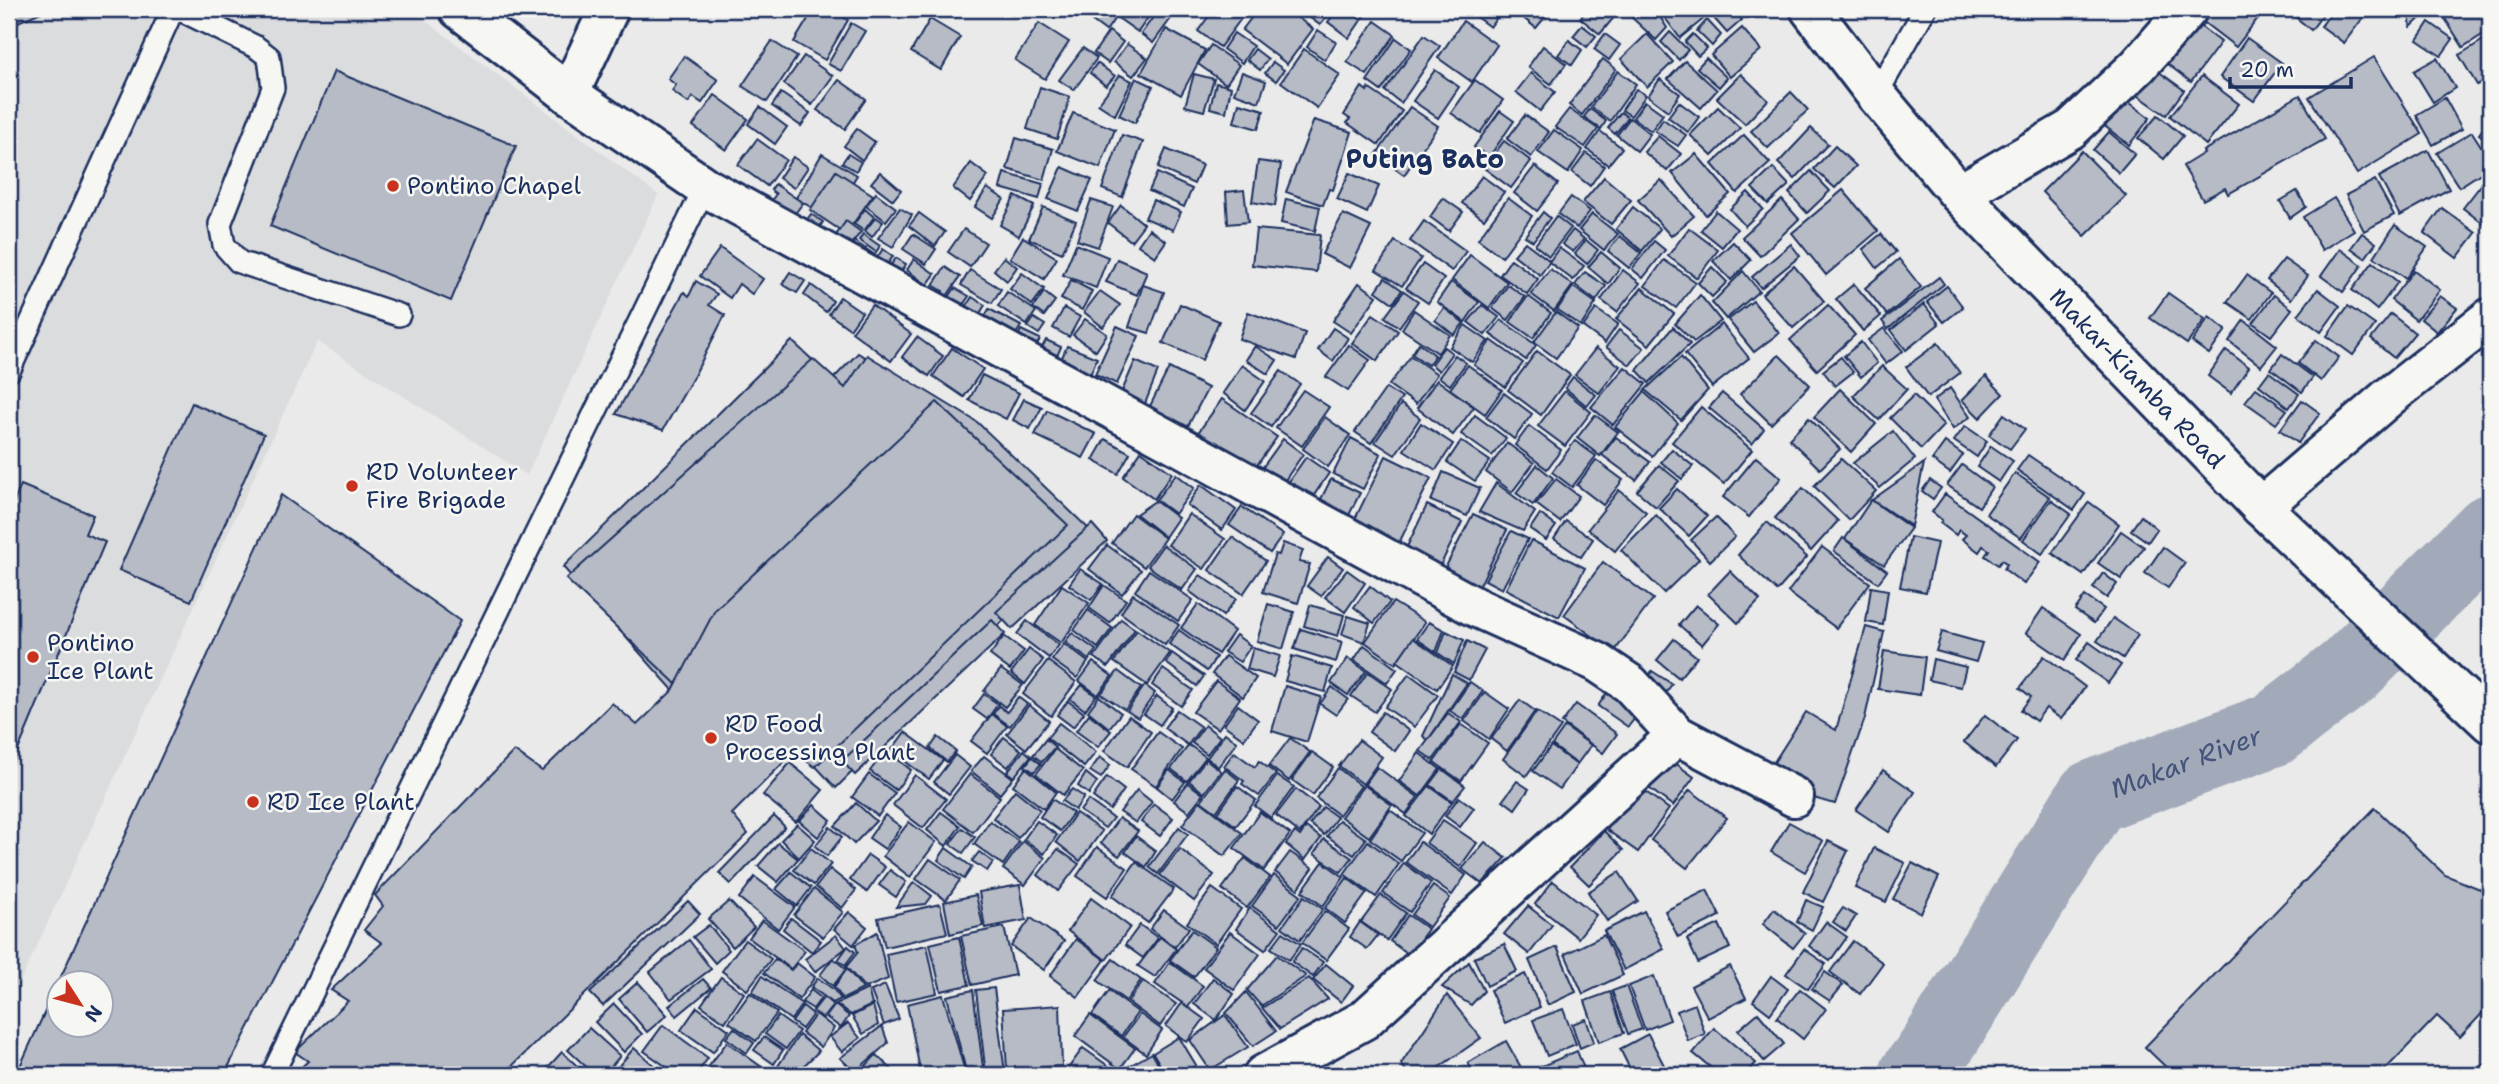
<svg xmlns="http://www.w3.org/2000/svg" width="2499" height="1084" font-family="'Shantell Sans',sans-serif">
  <rect width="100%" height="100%" fill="#e9eae9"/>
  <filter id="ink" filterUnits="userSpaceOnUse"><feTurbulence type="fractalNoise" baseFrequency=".0143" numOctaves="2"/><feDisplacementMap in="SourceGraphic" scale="14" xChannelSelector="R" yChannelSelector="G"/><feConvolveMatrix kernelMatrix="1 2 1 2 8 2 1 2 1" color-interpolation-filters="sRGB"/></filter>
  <g filter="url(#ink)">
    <polygon fill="#dadcde" points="9,9 410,9 658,195 527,475 317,341 9,1006"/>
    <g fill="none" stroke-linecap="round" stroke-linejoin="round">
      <path stroke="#a2aaba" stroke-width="74" id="s1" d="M1916 1075 1934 1051 2093 797 2274 729 2349 671 2490 531"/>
    </g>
    <g fill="#b6bbc6" stroke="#1b2f5e" stroke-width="2" fill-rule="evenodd">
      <polygon points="9,9 39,9 41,12 9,26"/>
      <polygon points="814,9 830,9 848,20 825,60 794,42"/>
      <polygon points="1099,9 1121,9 1106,31 1091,20"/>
      <polygon points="1125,9 1154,9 1138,32 1118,18"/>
      <polygon points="1159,9 1172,17 1153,43 1141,34"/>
      <polygon points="1214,9 1232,9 1243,16 1220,47 1198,31"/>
      <polygon points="1258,9 1286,9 1313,29 1287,64 1242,30"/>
      <polygon points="1298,9 1332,9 1320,25"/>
      <polygon points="1338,9 1353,9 1364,16 1349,38 1328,22"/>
      <polygon points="1465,9 1503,9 1490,27"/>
      <polygon points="1512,9 1552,9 1536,28"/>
      <polygon points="1588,9 1608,9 1616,15 1600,34 1580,18"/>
      <polygon points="1633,9 1655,9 1667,28 1656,40 1628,14"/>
      <polygon points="1677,9 1699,9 1706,17 1680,38 1665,18"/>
      <polygon points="1720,9 1733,9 1742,20 1727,33 1712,16"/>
      <polygon points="2205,9 2262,9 2264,10 2236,47 2198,18"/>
      <polygon points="2286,9 2327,9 2311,30"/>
      <polygon points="2334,9 2357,9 2365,15 2344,43 2321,26"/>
      <polygon points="2408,9 2430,9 2411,27"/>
      <polygon points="2439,9 2490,9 2490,30 2463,47"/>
      <polygon points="930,19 960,37 941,70 911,52"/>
      <polygon points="1707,20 1721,35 1712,46 1697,31"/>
      <polygon points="2192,20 2221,42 2191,82 2161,59"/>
      <polygon points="1375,21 1395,35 1367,75 1347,62"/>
      <polygon points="1463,21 1497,45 1472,82 1438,58"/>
      <polygon points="2429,22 2453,39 2441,56 2417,40"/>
      <polygon points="851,23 865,31 841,71 828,64"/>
      <polygon points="1039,23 1069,42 1045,79 1015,60"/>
      <polygon points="1582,25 1596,36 1587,47 1573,36"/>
      <polygon points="1742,28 1761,50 1730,77 1711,55"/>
      <polygon points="1166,29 1205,50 1181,95 1141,73"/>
      <polygon points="1318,30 1336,42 1325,60 1307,47"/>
      <polygon points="1109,31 1123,42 1108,63 1094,53"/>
      <polygon points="1670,32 1688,50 1679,60 1661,42"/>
      <polygon points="1234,33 1253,46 1242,63 1223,49"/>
      <polygon points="1605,34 1620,45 1609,60 1594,49"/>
      <polygon points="1647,34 1673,62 1647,87 1621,59"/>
      <polygon points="1693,34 1707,48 1698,56 1685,42"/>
      <polygon points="1424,35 1440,46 1401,103 1385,91"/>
      <polygon points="2490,36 2490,78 2477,85 2459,55"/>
      <polygon points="1396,38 1411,49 1381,91 1367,81"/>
      <polygon points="2247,38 2282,63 2254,101 2220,77"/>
      <polygon points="1569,40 1582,50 1572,65 1558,55"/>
      <polygon points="772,41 797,57 767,102 742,86"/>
      <polygon points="1127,44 1147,58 1133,76 1114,62"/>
      <polygon points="1211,45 1239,65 1226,84 1198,64"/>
      <polygon points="1543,46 1566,64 1551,84 1528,67"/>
      <polygon points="1083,48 1097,58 1074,90 1059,80"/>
      <polygon points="1255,49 1268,59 1260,70 1247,60"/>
      <polygon points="1304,49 1340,75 1317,108 1281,82"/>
      <polygon points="684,56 718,80 702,103 693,97 688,103 672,91 676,85 668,79"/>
      <polygon points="804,56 833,76 812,105 784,84"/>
      <polygon points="2374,57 2422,134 2357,174 2309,97"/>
      <polygon points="1706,58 1727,78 1719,87 1697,68"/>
      <polygon points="2437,58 2455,88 2433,102 2414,71"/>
      <polygon points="1603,59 1616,69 1582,115 1569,105"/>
      <polygon points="1685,61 1717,90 1701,108 1668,79"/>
      <polygon points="1273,62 1284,70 1276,81 1265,73"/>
      <polygon points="1097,63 1115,76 1106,86 1090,73"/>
      <polygon points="2151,66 2184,90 2166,115 2132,91"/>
      <polygon points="1435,70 1459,87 1438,118 1413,101"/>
      <polygon points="334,71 516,146 451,301 270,226"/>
      <polygon points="1618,71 1636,84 1610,121 1591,107"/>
      <polygon points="1242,72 1266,81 1259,102 1234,93"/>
      <polygon points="1531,73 1555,92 1540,111 1516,92"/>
      <polygon points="1194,74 1214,79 1204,111 1185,106"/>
      <polygon points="1741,74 1768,100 1745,124 1717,98"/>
      <polygon points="1120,75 1132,81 1115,115 1098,104"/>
      <polygon points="2202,76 2239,104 2206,145 2170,116"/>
      <polygon points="1136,78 1153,86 1135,123 1119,115"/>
      <polygon points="1660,79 1680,94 1668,111 1648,96"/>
      <polygon points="839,80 866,99 845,129 817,110"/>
      <polygon points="1475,80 1503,100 1480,133 1451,113"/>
      <polygon points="1216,83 1231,87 1226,112 1210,108"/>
      <polygon points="1040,87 1070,97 1057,139 1027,129"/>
      <polygon points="1362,87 1367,91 1368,88 1402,111 1379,145 1347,123 1350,119 1344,115"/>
      <polygon points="1636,89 1646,95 1631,116 1622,110"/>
      <polygon points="1791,92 1808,110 1768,148 1751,131"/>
      <polygon points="781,93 810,113 801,126 772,106"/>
      <polygon points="2118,94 2150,118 2129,145 2097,120"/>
      <polygon points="715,95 748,119 726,150 693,126"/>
      <polygon points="2300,95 2325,139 2228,194 2225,188 2203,200 2183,166 2204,153 2203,151"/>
      <polygon points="2445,98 2462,129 2433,145 2416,115"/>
      <polygon points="1645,101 1663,114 1651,131 1633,118"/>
      <polygon points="1679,102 1699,117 1688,132 1668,117"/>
      <polygon points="1239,103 1264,110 1258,129 1234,122"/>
      <polygon points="760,107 787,127 775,144 748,124"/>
      <polygon points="1410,107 1438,126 1404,175 1376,155"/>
      <polygon points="1718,107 1740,128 1712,156 1690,135"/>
      <polygon points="1569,109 1598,129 1585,147 1555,127"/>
      <polygon points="1590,109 1606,121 1601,129 1584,117"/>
      <polygon points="1500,111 1514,121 1489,157 1474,147"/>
      <polygon points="1621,112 1628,118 1615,134 1608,128"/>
      <polygon points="1073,113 1115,129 1100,168 1057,151"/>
      <polygon points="1525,115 1549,132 1531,157 1507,139"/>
      <polygon points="2158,115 2183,136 2164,159 2138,138"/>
      <polygon points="1630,118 1650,134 1637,151 1617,135"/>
      <polygon points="1663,119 1686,135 1678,146 1655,131"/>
      <polygon points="1314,120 1352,132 1333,190 1329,189 1323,205 1286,192"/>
      <polygon points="2489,120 2490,120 2490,143 2479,134"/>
      <polygon points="1811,128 1828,144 1795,179 1778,163"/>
      <polygon points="857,129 875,142 862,160 844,146"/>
      <polygon points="1554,130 1583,150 1568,173 1538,152"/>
      <polygon points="1600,131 1622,148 1608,165 1587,149"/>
      <polygon points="2109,132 2135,154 2119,173 2093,150"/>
      <polygon points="2472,132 2490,160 2490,167 2459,187 2437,153"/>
      <polygon points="1122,135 1143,142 1122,197 1102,189"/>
      <polygon points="1744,135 1770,163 1737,193 1712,164"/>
      <polygon points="1658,136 1681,154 1667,171 1644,152"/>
      <polygon points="1016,138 1053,149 1044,180 1007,169"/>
      <polygon points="757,139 786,160 767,186 738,165"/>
      <polygon points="1504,141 1531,161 1511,188 1484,168"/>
      <polygon points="1835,146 1856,166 1835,188 1814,169"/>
      <polygon points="1166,149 1202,165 1194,184 1158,168"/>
      <polygon points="2428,150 2449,189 2400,216 2379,177"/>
      <polygon points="2082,151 2126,196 2085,236 2042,192"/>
      <polygon points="1586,153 1604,166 1590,186 1572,172"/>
      <polygon points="822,154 857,175 830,219 796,198"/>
      <polygon points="848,154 861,162 856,171 842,163"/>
      <polygon points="1696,154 1730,194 1706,215 1672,173"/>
      <polygon points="793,157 808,167 794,188 779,178"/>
      <polygon points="1258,161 1281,164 1275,206 1252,202"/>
      <polygon points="971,163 988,176 970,201 953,188"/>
      <polygon points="1535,166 1558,184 1537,211 1514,193"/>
      <polygon points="1062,167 1092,180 1078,211 1048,199"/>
      <polygon points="1773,168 1789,185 1768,204 1752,188"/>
      <polygon points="836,171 873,195 846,234 810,210"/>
      <polygon points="1811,171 1830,191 1807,213 1789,193"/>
      <polygon points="880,172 901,190 893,200 871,183"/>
      <polygon points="1004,173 1043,184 1039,199 1000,188"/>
      <polygon points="1157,173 1192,189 1184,207 1149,191"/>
      <polygon points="1349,173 1379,186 1367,213 1337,199"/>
      <polygon points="1482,176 1504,192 1484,219 1462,203"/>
      <polygon points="2488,176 2490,177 2490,229 2463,208"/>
      <polygon points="1604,177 1631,200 1611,224 1583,202"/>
      <polygon points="1661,180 1694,216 1671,236 1638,200"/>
      <polygon points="2375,180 2394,215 2364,231 2346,195"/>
      <polygon points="775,184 803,203 793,216 771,201 776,194 771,190"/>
      <polygon points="987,188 1004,199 992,218 975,207"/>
      <polygon points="1244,190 1248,222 1228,224 1226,192"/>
      <polygon points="1843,190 1878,231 1826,275 1792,233"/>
      <polygon points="2297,191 2306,207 2290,218 2280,201"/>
      <polygon points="1748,192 1763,209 1745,226 1730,209"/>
      <polygon points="876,193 896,208 886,221 866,206"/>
      <polygon points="1015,196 1034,206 1019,236 1000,225"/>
      <polygon points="1571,197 1590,211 1577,228 1558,214"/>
      <polygon points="1443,198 1463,212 1449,231 1430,217"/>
      <polygon points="1508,198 1532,216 1502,257 1478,239"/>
      <polygon points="2334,198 2354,230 2322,250 2303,217"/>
      <polygon points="1286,199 1320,207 1315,231 1281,223"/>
      <polygon points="1091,200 1113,207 1098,247 1077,240"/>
      <polygon points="1153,200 1181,212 1173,230 1145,218"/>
      <polygon points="1782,200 1799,219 1760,256 1742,237"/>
      <polygon points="1121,205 1144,224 1131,241 1108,223"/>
      <polygon points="1043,207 1076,221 1062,253 1029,239"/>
      <polygon points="1633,207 1660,229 1642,251 1616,229"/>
      <polygon points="900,208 912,215 893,247 878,238"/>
      <polygon points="2442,208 2476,233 2457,258 2424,233"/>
      <polygon points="865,209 874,217 864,231 854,224"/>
      <polygon points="1716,211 1737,229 1722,247 1701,230"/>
      <polygon points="1543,212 1550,218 1533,241 1525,236"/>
      <polygon points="919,213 945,232 935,246 909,226"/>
      <polygon points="811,214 823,222 815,234 803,225"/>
      <polygon points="1343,214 1371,227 1350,268 1322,254"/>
      <polygon points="1592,214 1618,234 1604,250 1579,230"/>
      <polygon points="1556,216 1571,228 1549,256 1535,245"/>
      <polygon points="876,217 883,222 872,237 865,231"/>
      <polygon points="846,221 861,232 848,248 834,238"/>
      <polygon points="1424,221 1466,251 1452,271 1410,241"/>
      <polygon points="2395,225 2427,247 2406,278 2374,257"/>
      <polygon points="1689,228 1718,250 1697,278 1668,256"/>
      <polygon points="964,229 986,243 970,267 948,252"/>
      <polygon points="1149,229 1166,241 1155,257 1138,245"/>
      <polygon points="1256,229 1320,235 1316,272 1252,265"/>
      <polygon points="1573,230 1584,239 1573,252 1562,244"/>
      <polygon points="2362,233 2376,243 2365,258 2351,248"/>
      <polygon points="863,234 880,246 876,252 859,240"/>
      <polygon points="913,234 936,249 926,264 903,249"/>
      <polygon points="1881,234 1896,252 1877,268 1863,249"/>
      <polygon points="1620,236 1641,253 1629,268 1608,251"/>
      <polygon points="1023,237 1057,258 1044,279 1010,258"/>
      <polygon points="1586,240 1598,250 1587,264 1575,254"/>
      <polygon points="854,241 875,255 868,266 847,252"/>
      <polygon points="1395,241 1421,258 1402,286 1376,270"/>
      <polygon points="1654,241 1665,250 1643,278 1632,269"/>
      <polygon points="1525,242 1550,261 1540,275 1514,255"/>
      <polygon points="1733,242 1751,260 1731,280 1713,261"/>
      <polygon points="1076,244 1108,257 1096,288 1063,275"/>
      <polygon points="1791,244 1800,256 1761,288 1752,277"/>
      <polygon points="720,248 763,279 752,294 739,284 730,298 700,276"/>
      <polygon points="1559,248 1584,266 1573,280 1549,262"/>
      <polygon points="883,249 893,256 881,275 870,268"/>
      <polygon points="2340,249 2362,265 2343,292 2321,276"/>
      <polygon points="1601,252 1620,268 1608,284 1588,267"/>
      <polygon points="1470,255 1507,282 1489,308 1452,280"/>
      <polygon points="1004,257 1017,267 1007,281 994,270"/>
      <polygon points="896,258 906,264 894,282 884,274"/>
      <polygon points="914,259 935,274 927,285 907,270"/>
      <polygon points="1117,259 1147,272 1137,295 1106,282"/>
      <polygon points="1511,259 1538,279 1527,294 1500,275"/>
      <polygon points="1899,259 1921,287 1887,315 1865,288"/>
      <polygon points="2284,259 2308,276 2291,299 2267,280"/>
      <polygon points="1664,260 1696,282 1676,308 1645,286"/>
      <polygon points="2373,262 2398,282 2377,310 2352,290"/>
      <polygon points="1423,264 1444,279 1428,303 1406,288"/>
      <polygon points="1794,266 1824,301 1793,328 1762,294"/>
      <polygon points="945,267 960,277 945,299 941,296 943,291 933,285"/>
      <polygon points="1712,267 1727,282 1712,297 1698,283"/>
      <polygon points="1550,269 1573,285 1554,311 1531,294"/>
      <polygon points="970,270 1001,289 992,303 961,285"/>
      <polygon points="1623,270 1640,283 1617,312 1601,300"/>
      <polygon points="2414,270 2440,290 2416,320 2391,300"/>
      <polygon points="1743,271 1759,291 1726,319 1712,303"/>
      <polygon points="790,272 805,281 797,293 782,284"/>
      <polygon points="1585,272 1606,286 1596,301 1575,285"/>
      <polygon points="1022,273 1044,289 1032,305 1010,289"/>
      <polygon points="2247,275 2271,293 2252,319 2227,302"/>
      <polygon points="1939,277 1944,284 1888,329 1882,321"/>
      <polygon points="1385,278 1402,290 1393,303 1376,291"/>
      <polygon points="1071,280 1092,291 1082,310 1061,299"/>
      <polygon points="696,281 717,294 709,305 725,315 695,374 663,430 616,414 684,292 689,296"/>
      <polygon points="1451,282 1479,302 1465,322 1437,302"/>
      <polygon points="1359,283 1377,296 1351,333 1333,321"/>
      <polygon points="1854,284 1881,316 1863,331 1836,299"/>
      <polygon points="811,285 833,301 826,312 804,295"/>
      <polygon points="1143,285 1164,292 1149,333 1129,327"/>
      <polygon points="1508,285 1525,297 1508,320 1492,308"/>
      <polygon points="1947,286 1963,307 1944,322 1927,302"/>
      <polygon points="1573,287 1596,303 1581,326 1557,310"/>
      <polygon points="955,288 969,296 959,311 945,303"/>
      <polygon points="1642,288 1674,314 1649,345 1616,319"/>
      <polygon points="2318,289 2340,306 2321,332 2298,315"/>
      <polygon points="1100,291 1120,305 1103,327 1084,312"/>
      <polygon points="1404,291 1418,301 1399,327 1385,317"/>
      <polygon points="1007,292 1036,311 1027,325 998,306"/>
      <polygon points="1044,292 1055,301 1044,316 1033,308"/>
      <polygon points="2168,293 2205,319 2187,344 2150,318"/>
      <polygon points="1700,295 1721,321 1694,342 1675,324"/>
      <polygon points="2274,295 2292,309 2271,336 2253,323"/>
      <polygon points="1528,296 1551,313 1533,338 1510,322"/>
      <polygon points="2440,296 2457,308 2437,332 2421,319"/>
      <polygon points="840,297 862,312 850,329 829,314"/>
      <polygon points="972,297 985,305 976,320 963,312"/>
      <polygon points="1753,301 1779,333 1754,352 1728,320"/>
      <polygon points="1180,304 1219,321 1202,360 1163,343"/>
      <polygon points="1924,304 1939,324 1906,350 1891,330"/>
      <polygon points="872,305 911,334 891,361 852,332"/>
      <polygon points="1482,305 1499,317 1485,335 1468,322"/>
      <polygon points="1828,305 1855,335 1817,370 1790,340"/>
      <polygon points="2348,306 2375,325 2353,355 2327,336"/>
      <polygon points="1064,308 1080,317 1069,337 1053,328"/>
      <polygon points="1444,308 1464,323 1454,335 1435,320"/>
      <polygon points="989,309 1021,326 1010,344 979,327"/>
      <polygon points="1596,309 1618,324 1605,343 1583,327"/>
      <polygon points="1414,310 1450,335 1438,353 1402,329"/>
      <polygon points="1248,312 1305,333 1296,359 1239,339"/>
      <polygon points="1556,312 1578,328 1556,358 1534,342"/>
      <polygon points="1373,314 1398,331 1377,361 1352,343"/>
      <polygon points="2391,314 2415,333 2394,358 2371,339"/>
      <polygon points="2209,317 2226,330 2209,354 2192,342"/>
      <polygon points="1034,318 1045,325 1039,334 1028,327"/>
      <polygon points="1085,319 1107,334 1096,351 1073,335"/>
      <polygon points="1501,320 1536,345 1526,360 1490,334"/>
      <polygon points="2244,320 2277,346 2261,366 2229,341"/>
      <polygon points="1722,324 1749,358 1712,387 1685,354"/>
      <polygon points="1465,325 1488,341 1472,362 1450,347"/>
      <polygon points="1117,326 1139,336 1117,384 1095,374"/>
      <polygon points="1673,327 1690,344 1649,383 1637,370"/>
      <polygon points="1333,328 1348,338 1333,361 1318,350"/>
      <polygon points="1884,328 1903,351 1886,364 1868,340"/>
      <polygon points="1021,330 1040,339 1031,356 1013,346"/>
      <polygon points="1619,330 1644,348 1630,365 1606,347"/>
      <polygon points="917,337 943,356 929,376 902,357"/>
      <polygon points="1046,340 1061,347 1052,367 1036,359"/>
      <polygon points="1491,340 1523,363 1505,387 1474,365"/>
      <polygon points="2316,340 2339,357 2321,381 2298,363"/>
      <polygon points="792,341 833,379 858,353 937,402 715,610 673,690 563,567"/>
      <polygon points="1861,342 1877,363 1861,377 1844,356"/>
      <polygon points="1419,343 1435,355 1428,365 1412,354"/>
      <polygon points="1938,343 1960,373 1928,397 1906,367"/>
      <polygon points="1349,345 1370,360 1348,391 1326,377"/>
      <polygon points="1067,346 1097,358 1087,382 1057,369"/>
      <polygon points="1255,346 1277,360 1268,374 1246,360"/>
      <polygon points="1444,347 1452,353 1439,371 1431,364"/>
      <polygon points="952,348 983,369 964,397 933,376"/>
      <polygon points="1596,348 1620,366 1599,393 1575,375"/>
      <polygon points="2226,350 2249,367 2231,393 2208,376"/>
      <polygon points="1537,351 1570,375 1541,415 1508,390"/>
      <polygon points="2282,354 2313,377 2302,392 2271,369"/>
      <polygon points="867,355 977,422 1092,532 836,788 746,691 718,724 566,579 813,359 845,388"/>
      <polygon points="1455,355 1466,363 1450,385 1439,377"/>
      <polygon points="1779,355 1810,385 1771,424 1740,394"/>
      <polygon points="1411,356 1437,374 1416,404 1389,385"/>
      <polygon points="1681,357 1708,390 1681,420 1645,390"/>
      <polygon points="1841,357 1853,372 1835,386 1823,371"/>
      <polygon points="1135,361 1158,371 1144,406 1120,396"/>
      <polygon points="1242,365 1265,381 1245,410 1223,393"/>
      <polygon points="1468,365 1502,390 1485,414 1450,389"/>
      <polygon points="1882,366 1907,389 1879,420 1853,396"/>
      <polygon points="1625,367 1646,384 1613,425 1591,407"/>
      <polygon points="1169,368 1208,388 1187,428 1149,408"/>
      <polygon points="1281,371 1300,384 1271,427 1251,413"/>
      <polygon points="2269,372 2299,394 2289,408 2259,385"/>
      <polygon points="982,375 1019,393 1006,419 969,400"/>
      <polygon points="1986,376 2003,394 1980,418 1962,400"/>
      <polygon points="1573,377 1596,395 1587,406 1565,388"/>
      <polygon points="1437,380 1474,407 1453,435 1417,408"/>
      <polygon points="1386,388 1402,398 1371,443 1355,432"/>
      <polygon points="1950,388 1970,417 1953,429 1934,400"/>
      <polygon points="2256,388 2287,410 2276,424 2245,402"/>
      <polygon points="1840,389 1876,424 1851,452 1814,417"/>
      <polygon points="1303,390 1329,407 1302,446 1276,428"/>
      <polygon points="1565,391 1591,412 1565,446 1538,426"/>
      <polygon points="1644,392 1678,423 1652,456 1615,427"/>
      <polygon points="1504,393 1532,414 1514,439 1486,417"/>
      <polygon points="1722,393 1764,429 1752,444 1709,408"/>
      <polygon points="1914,395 1944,425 1921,449 1890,418"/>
      <polygon points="1024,399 1042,407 1030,429 1013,420"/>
      <polygon points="1222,399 1277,437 1250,475 1195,437"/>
      <polygon points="2302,400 2320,413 2298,443 2280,430"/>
      <polygon points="937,402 1068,525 815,767 794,752 732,814 748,834 503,1075 293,1075 308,1061 295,1052 348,1001 331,990 382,943 364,930 383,906 375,895 514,751 542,771 612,703 637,725 673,690 715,610"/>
      <polygon points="192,403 264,434 191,601 119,570"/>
      <polygon points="1401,404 1420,418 1395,455 1375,442"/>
      <polygon points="1701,407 1752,450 1724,484 1672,442"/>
      <polygon points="1047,410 1096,434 1083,458 1035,435"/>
      <polygon points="2004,414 2025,429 2010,449 1989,435"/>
      <polygon points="1475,415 1506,438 1492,456 1461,434"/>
      <polygon points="1595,415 1618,432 1600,456 1577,438"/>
      <polygon points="1325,417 1350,435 1328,467 1303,449"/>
      <polygon points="1809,418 1840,449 1820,469 1789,439"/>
      <polygon points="1421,423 1453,444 1436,470 1404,450"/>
      <polygon points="1529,426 1561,450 1547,469 1515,445"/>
      <polygon points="1965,426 1987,441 1977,457 1954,441"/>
      <polygon points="1893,431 1915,459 1880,488 1853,463"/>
      <polygon points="1616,437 1650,462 1636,480 1602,455"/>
      <polygon points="1351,438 1381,454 1363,489 1333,474"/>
      <polygon points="1105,439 1130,453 1118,474 1093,460"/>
      <polygon points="1283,439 1303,454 1281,486 1260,471"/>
      <polygon points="1461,441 1490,461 1475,481 1447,462"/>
      <polygon points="1575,441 1596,456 1572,487 1552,472"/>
      <polygon points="1945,442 1963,455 1950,473 1932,460"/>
      <polygon points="1507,443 1534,463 1512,492 1486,472"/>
      <polygon points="1991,446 2013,461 1999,482 1977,467"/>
      <polygon points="1672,449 1693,466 1682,479 1661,462"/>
      <polygon points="1141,451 1172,473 1154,499 1123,477"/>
      <polygon points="2028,455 2085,494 2074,510 2017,470"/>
      <polygon points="1386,456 1431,478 1397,547 1352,525"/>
      <polygon points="1306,457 1329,473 1308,504 1285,487"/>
      <polygon points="1756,457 1781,478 1749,517 1723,497"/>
      <polygon points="1841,459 1876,491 1849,520 1814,486"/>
      <polygon points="1596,460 1623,480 1603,505 1577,485"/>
      <polygon points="1924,463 1911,526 1872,500"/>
      <polygon points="1537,465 1553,478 1533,505 1516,493"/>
      <polygon points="1659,465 1679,481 1656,507 1637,491"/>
      <polygon points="1962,465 1992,487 1979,507 1947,485"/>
      <polygon points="1443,472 1480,488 1467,516 1431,501"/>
      <polygon points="2015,473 2050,497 2021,538 1986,514"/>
      <polygon points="1176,474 1194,488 1175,514 1156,500"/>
      <polygon points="1331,479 1360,493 1347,519 1318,505"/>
      <polygon points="1556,479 1579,496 1560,522 1536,504"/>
      <polygon points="1930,480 1941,488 1933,499 1922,491"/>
      <polygon points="1496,483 1535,512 1523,531 1479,512"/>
      <polygon points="21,485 93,515 85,534 105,542 9,772 9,513"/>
      <polygon points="1201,485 1236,510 1222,530 1187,505"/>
      <polygon points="1803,488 1838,521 1811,551 1775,518"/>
      <polygon points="1677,489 1707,516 1689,536 1659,508"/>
      <polygon points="1619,490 1646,512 1615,551 1588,529"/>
      <polygon points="1945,494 2040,562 2024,584 2004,569 2007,564 2002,560 1998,565 1985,556 1989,550 1983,546 1979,552 1962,539 1966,535 1959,530 1956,535 1940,523 1942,520 1932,512"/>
      <path d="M281 495 460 621 224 1075H16ZM60 982H102V1024H60Z"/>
      <polygon points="1871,500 1911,528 1884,565 1845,539"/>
      <polygon points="2051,500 2071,514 2042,554 2023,540"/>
      <polygon points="1155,501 1178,518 1165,537 1136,514"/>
      <polygon points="2089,502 2119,524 2083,575 2052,553"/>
      <polygon points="1427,505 1462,522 1436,574 1402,557"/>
      <polygon points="1242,507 1283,535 1270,553 1229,525"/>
      <polygon points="1133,514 1165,538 1144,567 1112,543"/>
      <polygon points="1189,514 1225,539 1204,569 1168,545"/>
      <polygon points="1473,514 1507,530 1477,591 1442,574"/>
      <polygon points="1540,514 1556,526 1546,540 1530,529"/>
      <polygon points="1656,515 1699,559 1664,593 1621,550"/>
      <polygon points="2141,516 2157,529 2148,542 2131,530"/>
      <polygon points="1716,517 1735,537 1710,561 1691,540"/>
      <polygon points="1566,521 1593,539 1581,557 1554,539"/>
      <polygon points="1767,522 1807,557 1777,591 1738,555"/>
      <polygon points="1092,524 1107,541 1012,629 996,612"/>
      <polygon points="1511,531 1528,539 1502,589 1485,580"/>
      <polygon points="2121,531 2144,547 2121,579 2098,563"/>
      <polygon points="1232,537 1266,561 1243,594 1209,570"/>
      <polygon points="1910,537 1937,543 1926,592 1900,587"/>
      <polygon points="1843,538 1887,571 1878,583 1834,551"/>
      <polygon points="1531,540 1585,568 1559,617 1506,589"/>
      <polygon points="1283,543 1303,550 1299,562 1310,564 1298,603 1263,592 1275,554 1279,555"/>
      <polygon points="1107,545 1141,570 1122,594 1089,569"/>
      <polygon points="1163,545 1197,569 1182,590 1148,566"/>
      <polygon points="1822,547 1870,583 1836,628 1788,592"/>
      <polygon points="2163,547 2185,563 2168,588 2145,573"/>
      <polygon points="1328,557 1343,568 1321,596 1307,586"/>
      <polygon points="1603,562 1653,599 1614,652 1564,615"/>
      <polygon points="1080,569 1103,584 1091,600 1069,585"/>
      <polygon points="1149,570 1193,600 1178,621 1135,591"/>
      <polygon points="1347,570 1365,583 1345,612 1325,597"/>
      <polygon points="1730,571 1760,600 1738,623 1708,594"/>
      <polygon points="2103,573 2117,584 2107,598 2093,588"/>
      <polygon points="1200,575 1236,599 1223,616 1189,591"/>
      <polygon points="1062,585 1089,603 1061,643 1035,625"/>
      <polygon points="1104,585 1126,600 1110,623 1089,608"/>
      <polygon points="1370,586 1390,602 1374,623 1354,607"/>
      <polygon points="1871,587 1888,590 1883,625 1866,622"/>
      <polygon points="1133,594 1179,625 1165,645 1121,613"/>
      <polygon points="2085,596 2104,609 2094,623 2075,610"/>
      <polygon points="1393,602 1425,622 1396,664 1365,642"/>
      <polygon points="1198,604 1234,631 1218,654 1181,628"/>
      <polygon points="1268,604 1294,612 1283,649 1257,641"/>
      <polygon points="1310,605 1344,615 1338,636 1304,626"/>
      <polygon points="1696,605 1719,624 1702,645 1679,625"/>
      <polygon points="2043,608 2081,634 2065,660 2026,633"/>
      <polygon points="1088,610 1112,628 1098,648 1074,630"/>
      <polygon points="1348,616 1370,623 1364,642 1342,634"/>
      <polygon points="2113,618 2138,635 2123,658 2097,641"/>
      <polygon points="1121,619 1135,629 1108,667 1094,657"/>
      <polygon points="992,620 1005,634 855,775 842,761"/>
      <polygon points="1027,621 1059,645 1049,658 1017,634"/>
      <polygon points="1429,622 1444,630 1436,652 1417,639"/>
      <polygon points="1866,627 1884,632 1865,718 1835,804 1817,799 1769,770 1806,712 1836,730"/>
      <polygon points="1301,629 1342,642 1336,662 1294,649"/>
      <polygon points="1137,630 1170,653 1147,685 1114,662"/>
      <polygon points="1179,630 1216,657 1207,671 1169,644"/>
      <polygon points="1446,631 1464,640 1454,664 1438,653"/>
      <polygon points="1942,632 1982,643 1976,662 1936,651"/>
      <polygon points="1072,633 1096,650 1089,660 1065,642"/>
      <polygon points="1236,635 1251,646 1240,662 1224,652"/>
      <polygon points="1004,636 1024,651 1010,670 990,655"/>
      <polygon points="1413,638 1453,666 1437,689 1397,661"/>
      <polygon points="1674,639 1697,657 1679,678 1657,660"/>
      <polygon points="1467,641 1485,650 1469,680 1454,672"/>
      <polygon points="2089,642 2121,665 2108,683 2076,660"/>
      <polygon points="1064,644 1088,662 1077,678 1052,660"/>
      <polygon points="1364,645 1397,669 1387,683 1354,660"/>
      <polygon points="1253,648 1280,656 1273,677 1247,669"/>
      <polygon points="1029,649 1043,660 1025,684 1011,673"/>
      <polygon points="1884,651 1925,657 1920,695 1878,689"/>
      <polygon points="1172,653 1204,676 1197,686 1166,663"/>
      <polygon points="1225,656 1256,678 1243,697 1212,674"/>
      <polygon points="1292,656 1332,668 1325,692 1285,681"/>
      <polygon points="2044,656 2085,687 2061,719 2046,708 2036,721 2021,710 2031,697 2020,688"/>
      <polygon points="1348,658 1366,671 1348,695 1331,683"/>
      <polygon points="1933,659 1966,667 1961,687 1929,680"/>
      <polygon points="1048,661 1076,682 1051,716 1023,694"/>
      <polygon points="1093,662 1112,676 1098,695 1079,681"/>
      <polygon points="1001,669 1023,685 1005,707 984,691"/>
      <polygon points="1163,669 1193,690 1181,706 1152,685"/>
      <polygon points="1118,671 1141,688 1125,710 1101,694"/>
      <polygon points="1652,671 1672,684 1663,697 1644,685"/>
      <polygon points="1368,672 1392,689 1375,712 1351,696"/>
      <polygon points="1409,674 1438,695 1414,727 1385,707"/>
      <polygon points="1452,674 1467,683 1428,740 1423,736"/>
      <polygon points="1216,681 1240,698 1218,729 1193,712"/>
      <polygon points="1470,682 1483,691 1463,719 1450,711"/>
      <polygon points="1082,685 1096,696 1085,710 1070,699"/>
      <polygon points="1145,685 1155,693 1138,718 1127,711"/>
      <polygon points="1285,686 1321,697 1307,742 1272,731"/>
      <polygon points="1332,687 1348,699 1336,715 1320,704"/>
      <polygon points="1611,687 1642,709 1628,727 1598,706"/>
      <polygon points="1485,692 1509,709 1489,739 1464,721"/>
      <polygon points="984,694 998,704 987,719 973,709"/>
      <polygon points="1099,696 1121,713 1109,728 1088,711"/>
      <polygon points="1157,696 1172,708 1160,725 1144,714"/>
      <polygon points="1018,697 1027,704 1010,726 993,714 999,706 1007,712"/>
      <polygon points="1520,700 1535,711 1507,751 1491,739"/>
      <polygon points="1068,701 1084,713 1073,727 1057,715"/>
      <polygon points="1576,704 1617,734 1603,753 1562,723"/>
      <polygon points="1029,705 1049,721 1026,749 1007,734"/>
      <polygon points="1238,705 1258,720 1244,739 1224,725"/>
      <polygon points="1177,710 1201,727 1188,745 1164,728"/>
      <polygon points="1537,711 1561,727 1526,776 1503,759"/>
      <polygon points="1383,712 1409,731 1395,751 1369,732"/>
      <polygon points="1448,713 1461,722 1433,760 1420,751"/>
      <polygon points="992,714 1007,726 987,753 971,741"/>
      <polygon points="1089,714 1111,731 1098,747 1076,731"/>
      <polygon points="1985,715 2017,740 1996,767 1964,742"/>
      <polygon points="1129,716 1151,732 1127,767 1104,751"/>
      <polygon points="1059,723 1096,752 1084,767 1047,738"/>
      <polygon points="1461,724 1488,743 1461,781 1434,762"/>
      <polygon points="1205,725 1220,737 1207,754 1192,743"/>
      <polygon points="1565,727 1591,745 1577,764 1552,745"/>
      <polygon points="905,732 943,760 929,779 891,751"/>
      <polygon points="1158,732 1182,749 1156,786 1131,769"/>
      <polygon points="1225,733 1237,742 1218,767 1207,758"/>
      <polygon points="938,737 956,751 947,762 930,748"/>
      <polygon points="1004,737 1021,750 1008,767 991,754"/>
      <polygon points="1290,738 1310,752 1289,781 1269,766"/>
      <polygon points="1046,739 1055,747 1042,762 1033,755"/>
      <polygon points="1359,740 1382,757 1363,784 1339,766"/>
      <polygon points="1189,745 1206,757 1187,781 1171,769"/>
      <polygon points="1551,746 1577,765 1560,789 1533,771"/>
      <polygon points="1055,749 1083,771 1063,795 1036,774"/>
      <polygon points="886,750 911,770 896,790 870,771"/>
      <polygon points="1024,750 1031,756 1014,777 1007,772"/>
      <polygon points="1234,752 1255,767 1259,761 1276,774 1259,796 1242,784 1244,781 1224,766"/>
      <polygon points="1312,752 1333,767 1313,795 1292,780"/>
      <polygon points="1419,753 1440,769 1420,796 1399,781"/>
      <polygon points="1663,754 1694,777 1673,806 1642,783"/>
      <polygon points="955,755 970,767 949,794 934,782"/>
      <polygon points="984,756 1013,778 1000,794 971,771"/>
      <polygon points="1032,757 1041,764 1034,772 1025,766"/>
      <polygon points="1100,757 1110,765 1101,778 1090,771"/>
      <polygon points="1206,759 1221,771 1204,793 1189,781"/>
      <polygon points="790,763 823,790 796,822 763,795"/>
      <polygon points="1377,767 1418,797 1406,814 1365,784"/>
      <polygon points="1026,768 1056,792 1044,809 1013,785"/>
      <polygon points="1338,768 1361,786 1339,815 1316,798"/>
      <polygon points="1225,769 1239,780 1216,812 1201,801"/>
      <polygon points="1442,769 1465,786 1453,801 1430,785"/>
      <polygon points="1169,770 1185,782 1172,799 1157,787"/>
      <polygon points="1883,770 1915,792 1889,832 1856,810"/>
      <polygon points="1086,773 1097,782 1089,794 1078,786"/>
      <polygon points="869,774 895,793 878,816 852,797"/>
      <polygon points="970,774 1000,797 973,832 943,809"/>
      <polygon points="915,775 946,799 923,828 893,805"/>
      <polygon points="1277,776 1294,787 1271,818 1255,806"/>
      <polygon points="1107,777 1124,790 1110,810 1093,797"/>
      <polygon points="1517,781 1529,789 1515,809 1503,800"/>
      <polygon points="1188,783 1203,794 1189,812 1174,801"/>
      <polygon points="1364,785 1392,805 1369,837 1341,817"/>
      <polygon points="1237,786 1256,800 1236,826 1218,813"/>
      <polygon points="1429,786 1452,802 1429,834 1406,816"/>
      <polygon points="1639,787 1669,809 1638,852 1607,830"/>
      <polygon points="1072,789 1084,797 1075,810 1062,801"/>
      <polygon points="1296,789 1319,807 1300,833 1276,815"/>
      <polygon points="1015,790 1040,810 1018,838 993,818"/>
      <polygon points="1137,790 1152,802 1136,823 1120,812"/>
      <polygon points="1690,790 1727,818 1687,868 1651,840"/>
      <polygon points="1459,797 1474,808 1460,827 1445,816"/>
      <polygon points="1052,799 1073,813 1060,831 1040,817"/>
      <polygon points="1088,800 1113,818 1105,828 1080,811"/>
      <polygon points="1200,801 1242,833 1224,856 1182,825"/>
      <polygon points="856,803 876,821 854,844 835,826"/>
      <polygon points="1154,804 1173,818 1160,836 1141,822"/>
      <polygon points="814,805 831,820 818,837 799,821"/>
      <polygon points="1323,807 1337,817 1324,835 1310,824"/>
      <polygon points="2375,808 2445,875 2490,893 2490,1005 2460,1037 2437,1016 2380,1075 2174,1075 2145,1047"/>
      <polygon points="1390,810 1422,833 1401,861 1370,839"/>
      <polygon points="941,812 960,826 946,846 927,830"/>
      <polygon points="1260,812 1290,834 1264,870 1234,848"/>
      <polygon points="1076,813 1102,831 1080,861 1056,842"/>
      <polygon points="885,815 901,827 885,849 869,838"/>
      <polygon points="774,816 785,827 731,884 719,873"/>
      <polygon points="1119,818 1138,831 1119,856 1101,843"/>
      <polygon points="1339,820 1366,839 1354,855 1327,836"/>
      <polygon points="1443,820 1477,843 1460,867 1426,843"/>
      <polygon points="990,821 1019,842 1003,865 974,844"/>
      <polygon points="1037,821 1057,835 1044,854 1024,839"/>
      <polygon points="909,822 936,842 910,877 883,856"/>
      <polygon points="1789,822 1823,841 1805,872 1771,852"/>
      <polygon points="797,824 815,840 799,858 781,840"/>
      <polygon points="830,827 842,837 827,856 815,846"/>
      <polygon points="1179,827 1188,834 1158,874 1149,867"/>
      <polygon points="1306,827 1321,838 1305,860 1286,844 1295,832 1300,836"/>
      <polygon points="962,828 975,837 963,853 950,844"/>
      <polygon points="1604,831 1623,850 1589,885 1570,867"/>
      <polygon points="1136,836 1156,851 1146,867 1125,852"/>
      <polygon points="1324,839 1352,858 1341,872 1314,854"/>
      <polygon points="1023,841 1045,858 1025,885 1003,869"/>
      <polygon points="1368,841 1399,864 1376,897 1344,874"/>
      <polygon points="1828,841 1848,851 1823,902 1803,892"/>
      <polygon points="1420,842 1466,875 1452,895 1406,862"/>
      <polygon points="1485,842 1506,858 1482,884 1462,869"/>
      <polygon points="778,843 798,859 778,882 758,866"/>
      <polygon points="1097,847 1127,868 1107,897 1077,876"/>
      <polygon points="811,848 831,864 814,885 794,870"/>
      <polygon points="946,848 972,867 964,879 938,860"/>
      <polygon points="1874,848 1905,863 1886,902 1855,888"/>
      <polygon points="1058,849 1079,864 1058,891 1038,875"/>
      <polygon points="1180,849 1214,875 1194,901 1160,875"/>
      <polygon points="979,852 993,862 987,871 972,861"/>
      <polygon points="1290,852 1313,868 1298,889 1275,872"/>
      <polygon points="868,855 885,867 867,892 850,880"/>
      <polygon points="1245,858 1270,877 1247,908 1222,889"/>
      <polygon points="930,859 960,880 946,900 916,879"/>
      <polygon points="1136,862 1174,889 1148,923 1112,896"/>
      <polygon points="1323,862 1344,877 1323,906 1302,891"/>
      <polygon points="1404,863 1431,883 1410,912 1383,893"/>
      <polygon points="1912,863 1939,877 1921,913 1893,899"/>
      <polygon points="830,869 856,890 842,908 816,887"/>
      <polygon points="890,870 906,882 896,897 879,885"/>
      <polygon points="791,872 811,888 797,906 776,889"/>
      <polygon points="1619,872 1638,901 1607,921 1588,892"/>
      <polygon points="1274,875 1301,895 1279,925 1252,906"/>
      <polygon points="755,877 795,907 778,929 739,898"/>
      <polygon points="1347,878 1367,893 1345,923 1325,908"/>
      <polygon points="1553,881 1596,915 1578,938 1535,904"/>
      <polygon points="914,882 932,896 926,904 896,907"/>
      <polygon points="1020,885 1026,920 985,928 979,892"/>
      <polygon points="1433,886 1450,898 1429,927 1412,915"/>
      <polygon points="1212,888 1241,909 1216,944 1187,923"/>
      <polygon points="814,889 843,912 823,937 794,915"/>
      <polygon points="1707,890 1720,916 1678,937 1665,911"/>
      <polygon points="976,895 983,926 950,934 944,902"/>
      <polygon points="1381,895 1406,913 1387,940 1361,922"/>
      <polygon points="1304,896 1323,909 1300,940 1282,927"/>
      <polygon points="1091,898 1130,927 1106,960 1068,931"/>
      <polygon points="1806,900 1823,907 1812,930 1797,922"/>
      <polygon points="688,901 700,914 603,1006 590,993"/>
      <polygon points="729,901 754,927 733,947 708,919"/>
      <polygon points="940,904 947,933 885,947 878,918"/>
      <polygon points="1528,906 1552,925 1529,954 1504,934"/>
      <polygon points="1250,908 1280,930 1265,950 1236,929"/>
      <polygon points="1843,908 1856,916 1846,931 1833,922"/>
      <polygon points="1774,909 1805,933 1793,948 1763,924"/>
      <polygon points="1164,910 1189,928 1175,947 1150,929"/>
      <polygon points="1325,911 1349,929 1326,960 1302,943"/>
      <polygon points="1644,911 1664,949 1624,970 1604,931"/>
      <polygon points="849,912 867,927 853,945 834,929"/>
      <polygon points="1408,915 1428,929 1409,955 1390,941"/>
      <polygon points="791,918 821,941 812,952 783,929"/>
      <polygon points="1031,918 1064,941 1044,970 1011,946"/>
      <polygon points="762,920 805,951 791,969 749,938"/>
      <polygon points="1360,922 1378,935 1367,949 1350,937"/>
      <polygon points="1826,922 1847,937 1830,961 1809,946"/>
      <polygon points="1719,924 1730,948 1698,963 1687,939"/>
      <polygon points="709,925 729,950 715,963 693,937"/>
      <polygon points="1140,925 1158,938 1143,958 1125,945"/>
      <polygon points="1004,927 1015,975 972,985 961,936"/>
      <polygon points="1192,930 1216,947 1194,977 1170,960"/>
      <polygon points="877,932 888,979 865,988 846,967 858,952 855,945"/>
      <polygon points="1230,932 1260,954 1234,990 1204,968"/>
      <polygon points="1283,932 1301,944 1289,960 1271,948"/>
      <polygon points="836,935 846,948 815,972 805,959"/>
      <polygon points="1604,935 1623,975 1583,994 1565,954"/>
      <polygon points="959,937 969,985 941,991 930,944"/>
      <polygon points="1160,937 1176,949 1155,977 1138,966"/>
      <polygon points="1076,939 1105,960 1078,997 1050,976"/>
      <polygon points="689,940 711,969 671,999 650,972"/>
      <polygon points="745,940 771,959 747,990 722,971"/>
      <polygon points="1853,941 1883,963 1860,994 1830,972"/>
      <polygon points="1504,944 1517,971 1487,986 1474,958"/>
      <polygon points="927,945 937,993 896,1002 886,954"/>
      <polygon points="848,946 855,952 845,965 838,960"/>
      <polygon points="1557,947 1576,992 1548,1005 1529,960"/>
      <polygon points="1302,948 1323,962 1313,977 1292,962"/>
      <polygon points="1804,949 1826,964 1808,989 1786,974"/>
      <polygon points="1277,955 1306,976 1261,1006 1247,990"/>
      <polygon points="833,958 846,969 833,986 820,975"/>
      <polygon points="775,959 791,970 797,963 815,977 799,999 764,973"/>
      <polygon points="1113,959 1141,980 1126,1001 1097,980"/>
      <polygon points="1170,962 1203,986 1188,1007 1155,984"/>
      <polygon points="1469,962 1484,991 1471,1005 1442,987"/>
      <polygon points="1326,964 1353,986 1341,1002 1313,980"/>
      <polygon points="1730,966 1746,998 1708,1018 1691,986"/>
      <polygon points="847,969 863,989 843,999 834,987"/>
      <polygon points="1825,972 1843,985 1830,1001 1812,989"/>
      <polygon points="1525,974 1540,1007 1505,1023 1490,990"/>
      <polygon points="762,976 802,1004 791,1020 752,992"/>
      <polygon points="1654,976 1670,1020 1645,1030 1629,986"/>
      <polygon points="1771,976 1788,989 1770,1014 1753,1001"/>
      <polygon points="721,977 744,993 725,1022 701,1005"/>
      <polygon points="818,978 833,989 841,999 833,1003 811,987"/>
      <polygon points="1213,978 1234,994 1216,1020 1194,1004"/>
      <polygon points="1309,978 1328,999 1280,1029 1262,1008"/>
      <polygon points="703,979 711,988 677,1016 669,1006"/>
      <polygon points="1143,981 1176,1004 1160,1026 1128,1002"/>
      <polygon points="638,982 667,1015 647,1032 619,999"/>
      <polygon points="885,985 899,1019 884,1025 871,991"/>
      <polygon points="1626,986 1642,1029 1628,1034 1612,991"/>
      <polygon points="994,988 1005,1073 986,1075 976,990"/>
      <polygon points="868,989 872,1005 851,1015 836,1004"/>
      <polygon points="1800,989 1826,1009 1803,1039 1777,1018"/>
      <polygon points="811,990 821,998 813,1009 802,1002"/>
      <polygon points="973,990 984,1075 967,1075 947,996"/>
      <polygon points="1109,991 1138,1012 1121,1036 1092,1015"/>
      <polygon points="1246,992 1276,1031 1253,1046 1226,1013"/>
      <polygon points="1610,992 1624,1033 1599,1042 1585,1001"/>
      <polygon points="750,993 777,1013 756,1041 729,1022"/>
      <polygon points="943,995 966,1075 921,1075 907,1004"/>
      <polygon points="1447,995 1481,1038 1428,1075 1409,1075 1401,1064"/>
      <polygon points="824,997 833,1005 823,1018 813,1011"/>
      <polygon points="1182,1003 1204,1019 1187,1042 1166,1026"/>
      <polygon points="614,1004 642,1034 624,1052 595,1022"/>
      <polygon points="1695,1004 1705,1034 1688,1041 1677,1011"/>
      <polygon points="835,1005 849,1016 841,1028 826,1017"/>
      <polygon points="873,1005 878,1025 863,1034 852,1016"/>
      <polygon points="1060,1005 1062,1066 1007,1069 1003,1009"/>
      <polygon points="803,1006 813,1014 802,1029 792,1022"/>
      <polygon points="697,1007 729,1030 713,1052 681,1030"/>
      <polygon points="1563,1009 1576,1044 1547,1056 1533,1020"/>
      <polygon points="1758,1013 1784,1044 1764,1061 1738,1030"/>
      <polygon points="816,1014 834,1028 821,1047 802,1033"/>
      <polygon points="1140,1014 1162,1030 1146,1054 1123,1037"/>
      <polygon points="1090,1015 1135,1048 1120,1069 1075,1036"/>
      <polygon points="1225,1015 1248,1047 1210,1070 1190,1040"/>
      <polygon points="778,1016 799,1031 786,1049 765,1034"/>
      <polygon points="1586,1019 1594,1042 1580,1048 1572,1024"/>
      <polygon points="848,1023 860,1038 842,1052 830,1037"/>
      <polygon points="663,1025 708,1058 696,1075 678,1075 644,1051"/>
      <polygon points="882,1026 888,1043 855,1072 840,1058"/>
      <polygon points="589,1028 620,1056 604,1075 595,1075 568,1050"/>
      <polygon points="734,1028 754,1043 747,1053 726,1038"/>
      <polygon points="1714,1028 1756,1063 1745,1075 1720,1075 1693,1053"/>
      <polygon points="1648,1034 1668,1073 1663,1075 1633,1075 1620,1049"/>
      <polygon points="799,1035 819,1051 794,1075 778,1066"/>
      <polygon points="764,1037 783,1050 774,1064 754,1050"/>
      <polygon points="1179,1037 1196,1065 1179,1075 1166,1075 1153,1053"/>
      <polygon points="1506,1041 1523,1071 1514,1075 1475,1075 1468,1063"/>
      <polygon points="727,1042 763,1068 757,1075 715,1075 707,1069"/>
      <polygon points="634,1048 657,1068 650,1075 611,1075"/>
      <polygon points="1083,1048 1121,1075 1074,1075 1067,1070"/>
      <polygon points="1577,1051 1585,1071 1575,1075 1532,1075 1530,1071"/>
      <polygon points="562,1052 587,1075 541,1075"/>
      <polygon points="1152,1053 1164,1075 1125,1075 1122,1070"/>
      <polygon points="876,1055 898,1075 864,1075 860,1072"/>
      <polygon points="845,1067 854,1075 836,1075"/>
      <polygon points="1015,1070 1050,1073 1049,1075 1015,1075"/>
    </g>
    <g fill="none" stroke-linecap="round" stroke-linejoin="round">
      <defs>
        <g id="lane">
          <polyline points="179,9 256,47 269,57 273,88 220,224 224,245 239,262 399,315"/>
          <polyline points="1876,95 1925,9"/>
          <polyline points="9,371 173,9"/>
          <polyline points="272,1075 705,187"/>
          <polyline points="2489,1075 2490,1074"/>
        </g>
        <g id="street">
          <polyline points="569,94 705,187 1473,606 1597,662 1630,684 1677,735 1794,797"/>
          <polyline points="1959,194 2071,129 2138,66 2188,9"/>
          <polyline points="2261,507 2390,396 2490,318"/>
          <polyline points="1263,1075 1364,1020 1677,735"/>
        </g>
        <polyline id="secondary" points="459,9 569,94 609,9"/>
        <g id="primary">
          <path id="s2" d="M1810 9 1876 95 1959 194 2261 507 2490 723"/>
        </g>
      </defs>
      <use href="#lane" stroke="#1b2f5e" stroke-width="26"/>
      <use href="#street" stroke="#1b2f5e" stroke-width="44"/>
      <use href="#secondary" stroke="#1b2f5e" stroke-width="44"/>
      <use href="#primary" stroke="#1b2f5e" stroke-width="44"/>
      <use href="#lane" stroke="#f6f6f2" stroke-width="21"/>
      <use href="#street" stroke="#f6f6f2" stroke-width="38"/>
      <use href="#secondary" stroke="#f6f6f2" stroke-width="38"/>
      <use href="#primary" stroke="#f6f6f2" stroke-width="38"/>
    </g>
  </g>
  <g fill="#c8321e" stroke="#f6f6f2" stroke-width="2.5">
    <circle cx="393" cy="186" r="7"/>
    <circle cx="352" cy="486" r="7"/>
    <circle cx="33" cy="657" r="7"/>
    <circle cx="711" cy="738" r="7"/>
    <circle cx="253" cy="802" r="7"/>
  </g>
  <g text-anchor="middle" stroke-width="5" stroke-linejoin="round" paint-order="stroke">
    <g font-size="24" fill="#1b2f5e" stroke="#f6f6f2" text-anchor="start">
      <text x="407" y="194">Pontino Chapel</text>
      <text x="366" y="480">RD Volunteer<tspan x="366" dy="28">Fire Brigade</tspan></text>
      <text x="47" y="651">Pontino<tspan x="47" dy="28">Ice Plant</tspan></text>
      <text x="725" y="732">RD Food<tspan x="725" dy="28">Processing Plant</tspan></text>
      <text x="267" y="810">RD Ice Plant</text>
    </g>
    <g font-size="24" fill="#1b2f5e" stroke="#f6f6f2">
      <text dy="8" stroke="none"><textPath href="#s2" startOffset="494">Makar-Kiamba Road</textPath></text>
    </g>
    <g font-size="26" font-weight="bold" fill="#1b2f5e" stroke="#f6f6f2">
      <text x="1425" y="168">Puting Bato</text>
    </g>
    <g font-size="26" font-style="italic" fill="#44547a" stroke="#f6f6f2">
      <text dy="9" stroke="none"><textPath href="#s1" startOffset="429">Makar River</textPath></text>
    </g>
  </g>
  <rect width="2499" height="1084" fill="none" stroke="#f6f6f2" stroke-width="35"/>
  <rect x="18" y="18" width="2464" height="1049" fill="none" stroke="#1b2f5e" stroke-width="2.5" filter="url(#ink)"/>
  <g transform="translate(80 1004) rotate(126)"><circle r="33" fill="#f6f6f2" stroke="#9ea6b7" stroke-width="2"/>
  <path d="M0-5L12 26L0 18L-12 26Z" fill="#c8321e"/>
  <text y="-10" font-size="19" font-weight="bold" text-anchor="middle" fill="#1b2f5e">N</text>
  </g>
  <path d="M2230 77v10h121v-10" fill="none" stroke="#1b2f5e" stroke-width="3.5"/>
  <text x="2240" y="77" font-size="21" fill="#1b2f5e" stroke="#f6f6f2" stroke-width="5" paint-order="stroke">20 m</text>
</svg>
